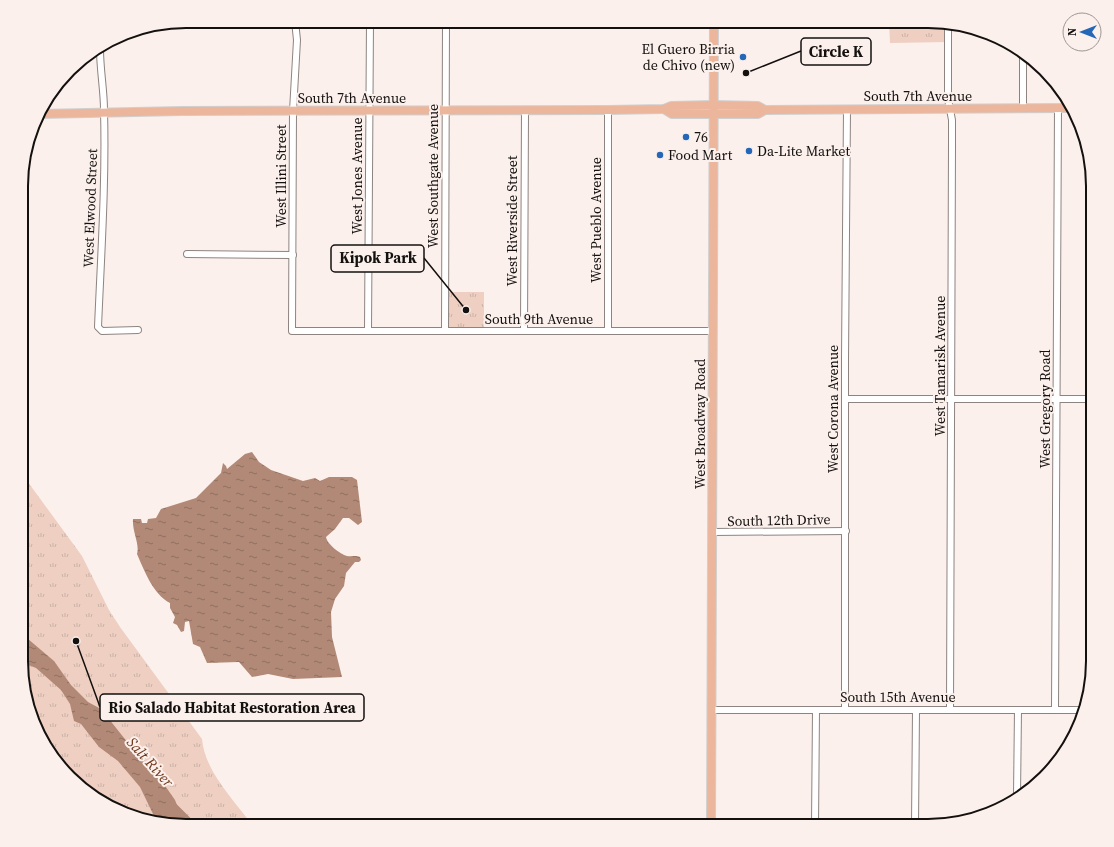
<svg xmlns="http://www.w3.org/2000/svg" width="1114" height="847" font-family="'Source Serif 4',serif">
  <defs>
    <pattern id="park-tufts" width="24" height="20" patternUnits="userSpaceOnUse"><rect width="24" height="20" fill="#eecfc2"/><path d="M3 7l-1-3M5 7V3M7 7l1-3M15 17l-1-3M17 17v-4M19 17l1-3" fill="none" stroke="#cbb1a6"/></pattern>
    <pattern id="water-ripples" width="26" height="14" patternUnits="userSpaceOnUse"><rect width="26" height="14" fill="#b28976"/><path d="M2 4q2-2 4 0t4 0M15 11q2-2 4 0t4 0" fill="none" stroke="#906f5f"/></pattern>
  </defs>
  <rect width="100%" height="100%" fill="#fbf0ec"/>
  <g fill="url(#park-tufts)">
    <polygon points="889,21 938,21 948,24 948,42 890,43"/>
    <rect x="448" y="292" width="36" height="35"/>
    <path d="M22 474 82 556 109 610 120 627 202 739C205 772 234 800 253 826H176L123 814 77 785 38 734 21 672Z"/>
  </g>
  <g fill="url(#water-ripples)">
    <path d="M252 452 259 462 271 470 303 481 315 478 320 481 329 477H352L357 480 362 522 358 525 349 518H343L335 529 326 537C327 544 340 554 347 556 352 557 355 555 360 557L361 560 359 562H355L346 573 344 586 335 599 331 612 332 637 342 677 293 679 268 674 252 677 239 662 207 663 200 647 193 644 189 621 185 622 184 631 181 632 177 625 173 623 175 617 170 608V603C153 594 145 572 137 554 140 544 132 532 133 519H141L142 523H147L148 519 156 518 161 509 196 498 221 473 223 463 226 466 227 469 245 454Z"/>
    <polygon points="21,633 54,661 71,685 88,702 101,709 136,753 152,767 175,800 185,826 159,822 154,816 140,787 118,761 99,747 81,724 74,721 70,704 61,690 36,668 21,662"/>
  </g>
  <g fill="none" stroke-linecap="round" stroke-linejoin="round">
    <polyline stroke="#b28976" stroke-width="9" points="172,806 192,826"/>
    <defs>
      <g id="minor">
        <polyline points="295,21 297,40 293,111 292,331 713,331"/>
        <polyline points="948,24 948,99 952,120 952,145 950,709"/>
        <path d="M100 49C100 70 104 90 104 110 106 182 101 255 98 327L102 331 138 330"/>
        <polyline points="1023,53 1023,109"/>
        <polyline points="187,254 293,255"/>
        <polyline points="368,331 370,21"/>
        <polyline points="445,331 446,21"/>
        <polyline points="524,331 525,111"/>
        <polyline points="608,331 608,110"/>
        <polyline points="846,399 1093,399"/>
        <polyline points="713,532 846,531"/>
        <polyline points="845,709 845,359 847,109"/>
        <polyline points="712,710 1084,710"/>
        <polyline points="1055,710 1058,108"/>
        <polyline points="1017,796 1018,710"/>
        <polyline points="815,826 816,710"/>
        <polyline points="915,826 916,710"/>
      </g>
      <g id="major">
        <polyline points="664,109 672,114 758,114 765,110 1072,108"/>
        <polyline points="40,114 182,111 608,110 664,109 671,106 714,105 758,106 765,110"/>
        <polyline points="711,826 714,21"/>
      </g>
    </defs>
    <use href="#minor" stroke="#8d8480" stroke-width="8"/>
    <use href="#major" stroke="#d0cfcf" stroke-width="10"/>
    <use href="#minor" stroke="#fff" stroke-width="6"/>
    <use href="#major" stroke="#ecb69c" stroke-width="8"/>
  </g>
  <g fill="#2467b8" stroke="#fbf0ec" stroke-width="1.5">
    <circle cx="743" cy="57" r="4"/>
    <circle cx="686" cy="137" r="4"/>
    <circle cx="749" cy="151" r="4"/>
    <circle cx="660" cy="155" r="4"/>
  </g>
  <g text-anchor="middle" stroke-width="4" stroke-linejoin="round" paint-order="stroke">
    <g font-size="14" fill="#13100e" stroke="#fbf0ec" text-anchor="start">
      <text x="735" y="54" text-anchor="end">El Guero Birria<tspan x="735" dy="16">de Chivo (new)</tspan></text>
      <text x="694" y="142">76</text>
      <text x="757" y="156">Da-Lite Market</text>
      <text x="668" y="160">Food Mart</text>
    </g>
    <g font-size="14" fill="#13100e" stroke="#fbf0ec">
      <text x="918" y="101">South 7th Avenue</text>
      <text x="352" y="103">South 7th Avenue</text>
      <text transform="translate(281 176) rotate(-90)" y="5">West Illini Street</text>
      <text transform="translate(357 176) rotate(-90)" y="5">West Jones Avenue</text>
      <text transform="translate(433 176) rotate(-90)" y="5">West Southgate Avenue</text>
      <text transform="translate(90 208) rotate(-88)" y="5">West Elwood Street</text>
      <text transform="translate(596 220) rotate(-90)" y="5">West Pueblo Avenue</text>
      <text transform="translate(512 221) rotate(-90)" y="5">West Riverside Street</text>
      <text x="539" y="324">South 9th Avenue</text>
      <text transform="translate(940 366) rotate(-90)" y="5">West Tamarisk Avenue</text>
      <text transform="translate(833 409) rotate(-90)" y="5">West Corona Avenue</text>
      <text transform="translate(1045 409) rotate(-90)" y="5">West Gregory Road</text>
      <text transform="translate(700 424) rotate(-90)" y="5">West Broadway Road</text>
      <text transform="translate(779 520) rotate(-1)" y="5">South 12th Drive</text>
      <text x="898" y="702">South 15th Avenue</text>
    </g>
    <g font-size="15" font-style="italic" fill="#70391e" stroke="#fbf0ec">
      <text transform="translate(150 762) rotate(48)" y="5">Salt River</text>
    </g>
  </g>
  <path d="M0 0H1114V847H0ZM186 28H928A158 158 0 0 1 1086 186V661A158 158 0 0 1 928 819H186A158 158 0 0 1 28 661V186A158 158 0 0 1 186 28Z" fill="#fbf0ec" fill-rule="evenodd"/>
  <path fill="none" stroke="#13100e" stroke-width="2" d="M186 28H928A158 158 0 0 1 1086 186V661A158 158 0 0 1 928 819H186A158 158 0 0 1 28 661V186A158 158 0 0 1 186 28Z"/>
  <path fill="none" stroke="#13100e" stroke-width="1.5" d="M746 73L801 51M466 310L424 258M76 641L100 707"/>
  <g fill="#13100e" stroke="#fbf0ec" stroke-width="1.5">
    <circle cx="746" cy="73" r="4"/>
    <circle cx="466" cy="310" r="4"/>
    <circle cx="76" cy="641" r="4"/>
  </g>
  <g fill="#fbf0ec" stroke="#13100e" stroke-width="1.5">
    <rect x="801" y="38" width="70" height="27" rx="4"/>
    <rect x="331" y="245" width="93" height="27" rx="4"/>
    <rect x="100" y="694" width="264" height="27" rx="4"/>
  </g>
  <g font-size="15" text-anchor="middle" font-weight="bold" fill="#13100e">
    <text x="836" y="57">Circle K</text>
    <text x="378" y="263">Kipok Park</text>
    <text x="232" y="713">Rio Salado Habitat Restoration Area</text>
  </g>
  <g transform="translate(1082 32) rotate(270)"><circle r="19" fill="#fbf0ec" stroke="#9e9693"/>
  <path d="M0-3L7 15L0 10L-7 15Z" fill="#2467b8"/>
  <text y="-6" font-size="11" font-weight="bold" text-anchor="middle" fill="#13100e">N</text>
  </g>
</svg>
